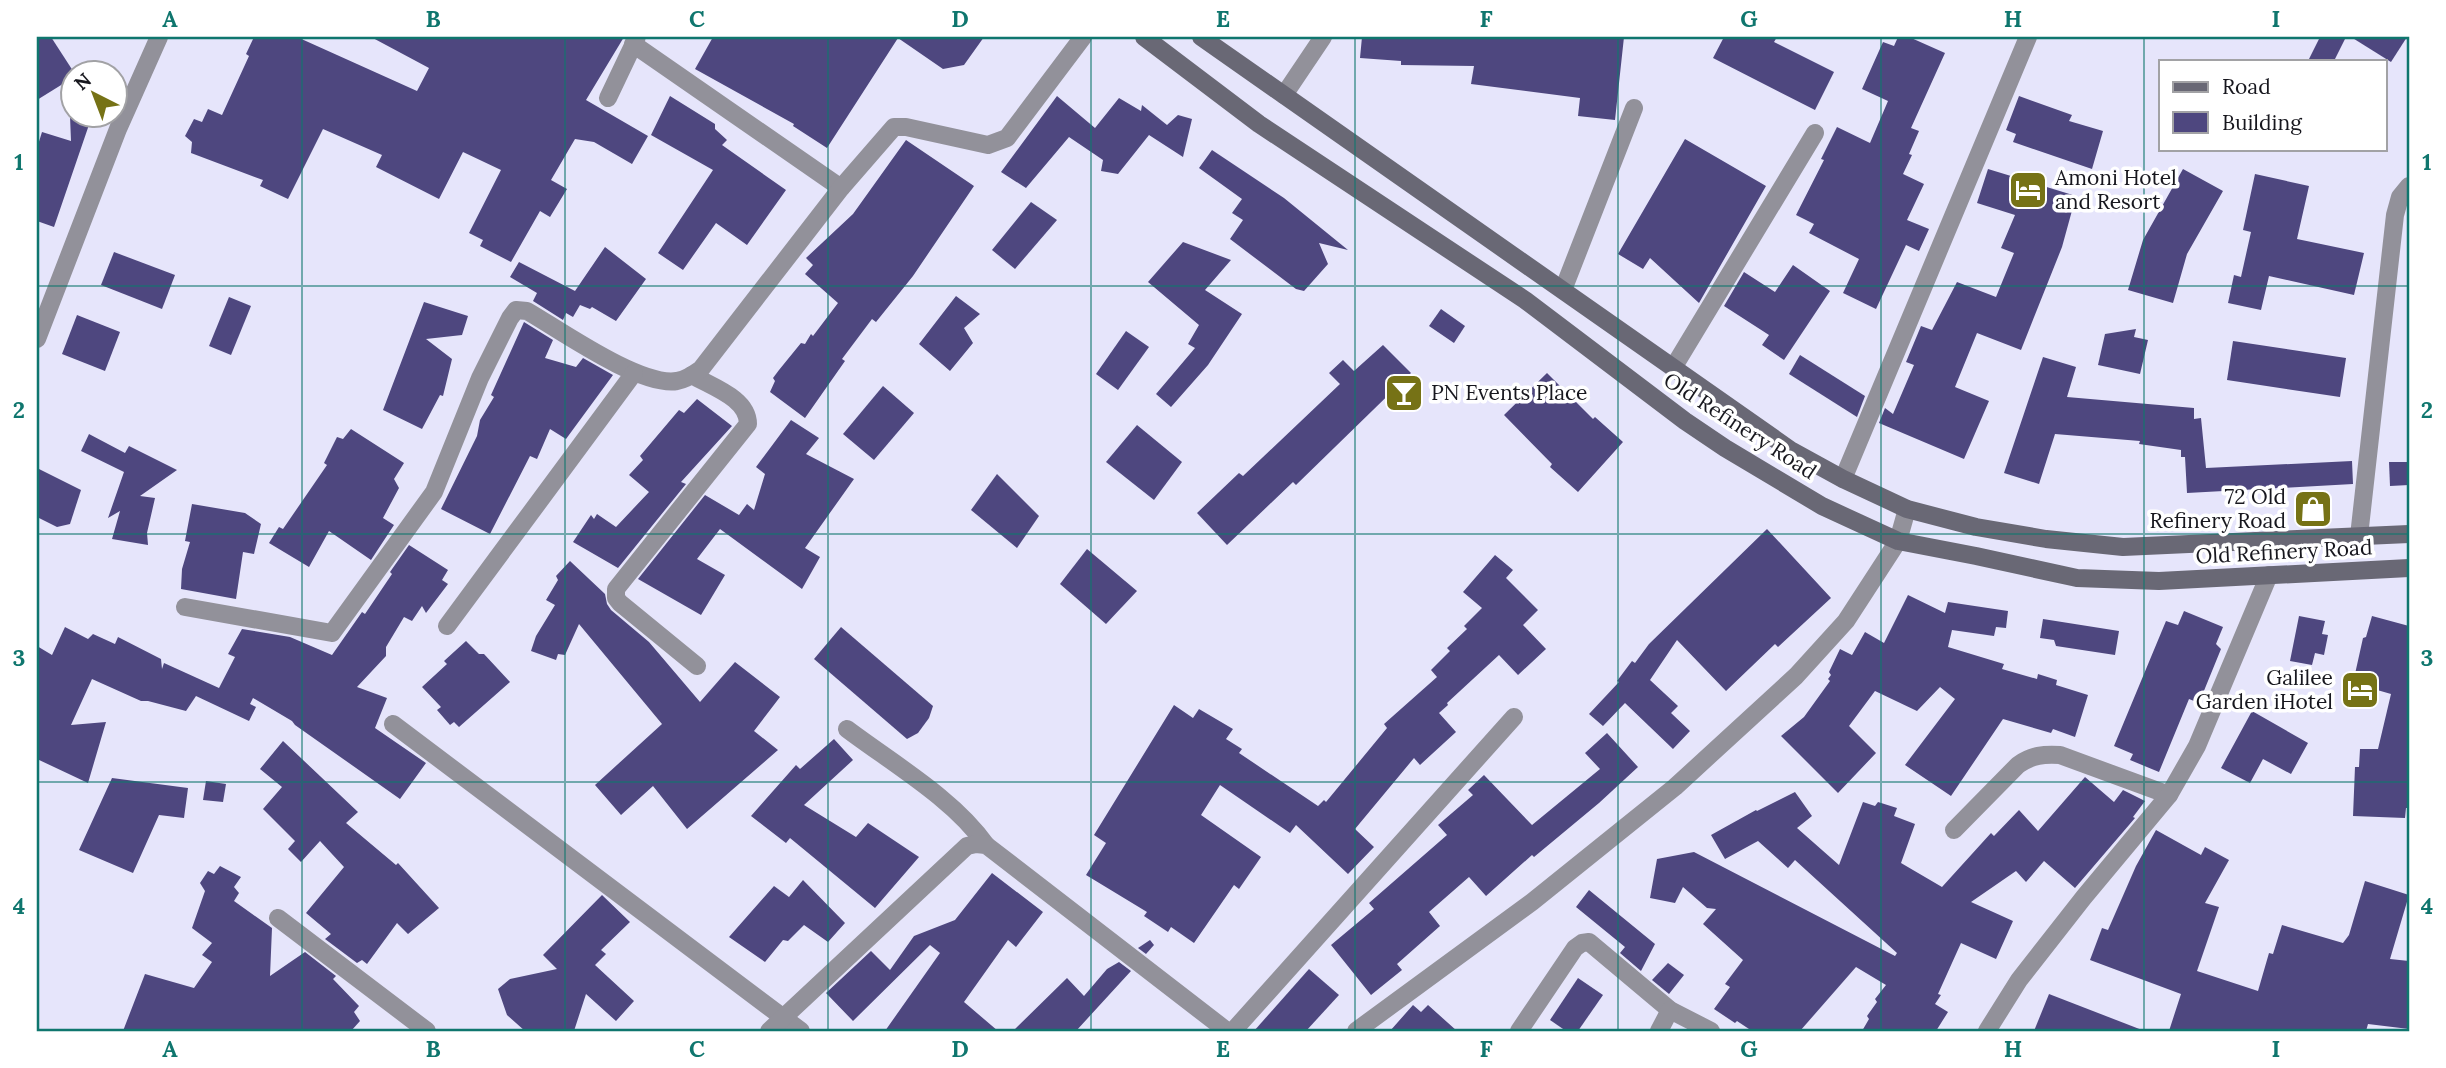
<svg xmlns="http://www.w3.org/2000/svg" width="2446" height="1068" font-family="Lora,serif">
  <rect width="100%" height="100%" fill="#e6e5fb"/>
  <g fill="#4e477f">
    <polygon points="37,37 51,37 75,74 74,77 37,100"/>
    <polygon points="254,37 297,37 417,91 429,68 371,37 624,37 586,100 648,136 632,164 594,142 575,139 551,180 567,189 550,217 540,211 511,262 480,246 483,240 469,233 501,170 463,152 439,199 376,167 382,155 323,129 288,199 260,186 263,180 191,153 192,142 185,136 194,119 202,122 208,109 222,115 249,56 246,54"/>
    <polygon points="713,37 984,37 964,65 943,69 898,38 827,148 793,126 794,124 695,69"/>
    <polygon points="1362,37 1624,37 1615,120 1578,116 1580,98 1471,84 1474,66 1401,65 1401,61 1360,58"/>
    <polygon points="1724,37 1777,37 1774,42 1834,72 1815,110 1713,58"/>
    <polygon points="1898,37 1909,37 1945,53 1911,128 1919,131 1909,154 1912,155 1903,174 1924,184 1907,220 1929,229 1919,251 1906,245 1876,309 1843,293 1859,259 1809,233 1814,224 1796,215 1824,160 1821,159 1837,127 1870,143 1888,101 1862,89 1883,42 1894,46"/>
    <polygon points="2320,37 2346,37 2334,61 2308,61"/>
    <polygon points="2351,37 2407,37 2391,62"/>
    <polygon points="670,96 715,124 715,129 727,140 722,145 786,190 747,245 716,223 683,270 658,253 713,170 651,135"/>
    <polygon points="1057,96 1095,128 1119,98 1141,111 1142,105 1167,125 1178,115 1192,119 1183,157 1149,135 1118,174 1101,171 1103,160 1069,137 1026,188 1001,172"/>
    <polygon points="2019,96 2072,115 2069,121 2103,131 2092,169 2013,142 2016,134 2006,130"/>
    <polygon points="70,116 92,116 54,227 37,221 37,148 42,132 71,141"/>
    <polygon points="1685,139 1766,186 1699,303 1650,258 1643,269 1618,254"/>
    <polygon points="906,140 974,186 913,276 876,322 872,319 842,359 845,361 805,418 770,392 775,381 773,378 779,370 801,343 805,344 811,334 813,336 838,303 805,274 813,265 806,258 853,214"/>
    <polygon points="1212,150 1284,198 1348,250 1319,243 1328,264 1304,291 1296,289 1230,239 1243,220 1232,213 1242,199 1199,168"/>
    <polygon points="1988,169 2076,196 2062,247 2021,350 1977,333 1955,387 1989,401 1964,459 1879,423 1885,408 1893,414 1914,365 1906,362 1921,326 1932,330 1957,282 1996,297 2014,253 2001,248 2015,215 1977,203"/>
    <polygon points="2183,169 2223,191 2187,254 2173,303 2128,290 2143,240"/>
    <polygon points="2255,174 2309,186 2297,239 2364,253 2354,295 2269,276 2261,310 2228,303 2234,275 2241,277 2251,232 2243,230"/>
    <polygon points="1031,202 1057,220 1015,269 992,250"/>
    <polygon points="1183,242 1231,260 1205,290 1242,314 1208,365 1171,407 1156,394 1195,348 1188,344 1199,325 1148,282"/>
    <polygon points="605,247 646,279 616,321 592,307 590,309 580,305 573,317 566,313 563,320 533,301 537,293 510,277 519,262 575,291"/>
    <polygon points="114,252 175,275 162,309 101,285"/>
    <polygon points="1793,265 1830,291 1784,360 1762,345 1769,335 1724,306 1744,272 1775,292"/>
    <polygon points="956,296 980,314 964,328 973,343 950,371 919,344"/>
    <polygon points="229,297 251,306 231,355 209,346"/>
    <polygon points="424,302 468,316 462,335 426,339 452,359 443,396 440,395 422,429 383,410"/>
    <polygon points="1441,309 1465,326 1454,343 1429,326"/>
    <polygon points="77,315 120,332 105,371 62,354"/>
    <polygon points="524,322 553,340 545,358 576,367 583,358 613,375 566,439 550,429 537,459 530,456 490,534 441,509 477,436 480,420 494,397 491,395"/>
    <polygon points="2136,329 2134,337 2148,340 2140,374 2098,365 2105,334"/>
    <polygon points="1126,331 1149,347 1118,390 1096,374"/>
    <polygon points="2233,341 2346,358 2340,397 2227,380"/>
    <polygon points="1383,345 1411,373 1296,485 1293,482 1227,545 1197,513 1239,473 1243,476 1340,384 1329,373 1343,360 1354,371"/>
    <polygon points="1800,355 1865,396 1857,417 1789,374"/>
    <polygon points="2043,357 2076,367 2067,397 2194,408 2194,419 2201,418 2206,468 2352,461 2353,484 2187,493 2185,457 2181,457 2181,450 2139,444 2140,441 2055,434 2039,484 2004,473"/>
    <polygon points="1547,373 1593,419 1595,417 1623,442 1578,492 1550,467 1552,464 1504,415"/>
    <polygon points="883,386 914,413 874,460 843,434"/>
    <polygon points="697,399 732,426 681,482 686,484 618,568 573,542 591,515 594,519 597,514 616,527 649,492 629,475 643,460 640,456 679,410 684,413"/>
    <polygon points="791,420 819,438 806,454 854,479 805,548 820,557 802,589 720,529 697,559 725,575 701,615 638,579 705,495 739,515 747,504 754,510 765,474 756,467"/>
    <polygon points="1137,425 1182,462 1154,500 1106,462"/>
    <polygon points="351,429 404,463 394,479 399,488 383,518 394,525 371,560 329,531 309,567 269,543 279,527 283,529 327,465 324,463 337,437 343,439"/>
    <polygon points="89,434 125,453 129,446 177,470 140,496 155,498 147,533 148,545 112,539 120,511 108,518 124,472 81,451"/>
    <polygon points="2389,462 2409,462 2409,485 2390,486"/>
    <polygon points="37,468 81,490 70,524 57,527 37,517"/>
    <polygon points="997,474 1039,516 1017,548 971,510"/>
    <polygon points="192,504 245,513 261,524 254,554 243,552 236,599 181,589 182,569 190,542 185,541"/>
    <polygon points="1767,529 1831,598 1778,647 1775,644 1726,691 1677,640 1650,680 1678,706 1671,713 1690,731 1673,749 1625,703 1603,726 1589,714 1619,682 1617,681 1632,661 1635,663 1649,644"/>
    <polygon points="409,545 448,570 442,580 448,584 426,613 422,606 412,621 404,617 386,647 386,656 357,687 387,698 375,728 426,763 400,799 295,725 292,721 253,698 250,704 256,707 249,721 196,696 186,711 148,701 141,701 92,679 71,725 106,722 88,783 37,759 37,646 52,655 65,627 88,639 93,634 115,644 118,637 161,659 162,669 164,663 219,688 235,657 228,654 242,629 290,637 332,655 362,612 365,614 392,574 390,572"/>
    <polygon points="1087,549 1137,591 1106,624 1060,584"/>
    <polygon points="1495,555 1513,570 1506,578 1538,610 1523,625 1546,649 1518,675 1499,655 1447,703 1448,705 1439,713 1456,732 1420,765 1414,758 1355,829 1374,847 1348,874 1296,825 1290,833 1220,785 1201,815 1261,857 1239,889 1234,885 1194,943 1171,927 1168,932 1144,916 1147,912 1086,875 1106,843 1094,835 1174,705 1193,718 1199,709 1233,729 1226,739 1242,749 1239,753 1318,806 1324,800 1326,802 1387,728 1384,724 1437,677 1431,670 1450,651 1447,648 1467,629 1464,626 1482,608 1463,592"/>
    <polygon points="570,561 605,594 607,604 611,610 649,642 700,702 735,662 780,697 754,731 778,750 687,829 653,786 621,815 595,785 662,724 579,624 565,655 558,654 556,660 531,651 536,636 555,605 546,600 558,580 556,576"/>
    <polygon points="1908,595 1945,613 1948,602 2008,611 2006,628 1996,627 1994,636 1952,630 1948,647 2004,664 2002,669 2037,679 2038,674 2057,680 2056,685 2088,695 2075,737 2053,729 2051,733 2003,719 1951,796 1905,765 1955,699 1940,687 1917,711 1875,691 1849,726 1876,753 1838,793 1781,736 1804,717 1830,681 1828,679 1831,675 1829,672 1840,649 1852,655 1865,632 1884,643"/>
    <polygon points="2184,611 2223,627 2216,644 2221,649 2199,703 2189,699 2159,772 2130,760 2133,754 2114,746 2166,621 2178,625"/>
    <polygon points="2299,616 2325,621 2322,634 2328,635 2324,655 2315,653 2312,665 2290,661"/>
    <polygon points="2372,616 2409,626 2409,808 2406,808 2405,818 2353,816 2355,767 2359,767 2360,749 2378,749 2391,694 2353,683 2363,638 2366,637"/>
    <polygon points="2043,619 2119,631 2115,655 2056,646 2054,640 2040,638"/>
    <polygon points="841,627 933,706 929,718 918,733 907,739 814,659"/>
    <polygon points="466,641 479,654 484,654 510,682 459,727 454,722 450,725 437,710 441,707 422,687 447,664 444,661"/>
    <polygon points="2252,711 2308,743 2291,774 2263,759 2250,783 2221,768"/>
    <polygon points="1607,733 1638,767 1599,803 1534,857 1532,855 1486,896 1469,877 1429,912 1440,926 1397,964 1402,970 1371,995 1331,945 1374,909 1369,903 1447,835 1438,825 1473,795 1468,790 1484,775 1532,825 1600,769 1585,753"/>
    <polygon points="834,739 853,760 804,805 856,837 868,823 919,857 875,908 790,838 786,843 751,816 796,765 800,769"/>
    <polygon points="283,741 358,812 346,823 396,865 398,863 439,908 408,934 397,923 367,964 362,960 357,963 325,939 331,934 306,913 344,867 320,841 301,862 288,849 295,841 263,809 282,787 260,769"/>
    <polygon points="2085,777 2114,802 2123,790 2145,801 2133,817 2135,818 2075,888 2044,861 2026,882 2016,871 1971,902 2013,921 1996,959 1961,943 1938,994 1941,995 1935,1004 1948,1012 1936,1031 1862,1031 1869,1019 1867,1016 1877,1002 1875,999 1886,985 1856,967 1800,1031 1752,1031 1737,1021 1735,1023 1714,1009 1730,987 1725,984 1743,960 1703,924 1716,909 1707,908 1683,887 1675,903 1650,898 1657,859 1694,852 1895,956 1897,953 1795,860 1788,868 1758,841 1725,859 1711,835 1756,810 1757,811 1795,792 1812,816 1797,828 1839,865 1863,802 1875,806 1878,802 1897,808 1894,816 1915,824 1901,863 1942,887 1991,833 1994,836 2019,810 2038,831"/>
    <polygon points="112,778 188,788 184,818 159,815 133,873 79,850"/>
    <polygon points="206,781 226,784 223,802 203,800"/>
    <polygon points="2156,830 2201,855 2205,847 2229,860 2205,903 2219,907 2197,971 2258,991 2269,953 2273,954 2282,925 2343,943 2349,935 2365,881 2409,895 2390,959 2409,961 2409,1029 2368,1024 2366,1031 2169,1031 2181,994 2090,960 2102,928 2108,930 2136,866"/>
    <polygon points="220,866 241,877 234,887 239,893 234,901 272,928 270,976 305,952 336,976 333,979 359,1006 354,1012 360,1021 351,1031 123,1031 145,974 194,988 212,962 202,955 212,943 192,928 205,891 200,883 208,871 214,874"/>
    <polygon points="992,873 1043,912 1016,947 1008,940 964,1002 998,1031 885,1031 940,953 930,945 853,1021 826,993 871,951 890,970 914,936 955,920"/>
    <polygon points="803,880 845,923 828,942 804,925 788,941 783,940 765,962 729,937 774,886 789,897"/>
    <polygon points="1589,890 1655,944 1641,971 1620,953 1625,947 1576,907"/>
    <polygon points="602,895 630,922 601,950 606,954 595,965 634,1001 616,1021 586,994 574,1031 525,1031 507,1015 498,989 510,979 557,969 543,955"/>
    <polygon points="1150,940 1154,945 1146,954 1138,948"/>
    <polygon points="1119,962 1131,971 1076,1031 1013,1031 1067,978 1084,996 1107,969"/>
    <polygon points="1668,963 1684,975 1669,994 1652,980"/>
    <polygon points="1309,969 1339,995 1306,1031 1254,1031"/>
    <polygon points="1578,978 1603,995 1578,1031 1566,1031 1550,1020"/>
    <polygon points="2049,994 2142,1030 2142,1031 2034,1031"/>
    <polygon points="1413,1005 1421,1012 1428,1005 1457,1031 1390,1031"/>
  </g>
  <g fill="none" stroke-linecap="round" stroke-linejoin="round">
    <g stroke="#92919a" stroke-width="18">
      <polyline points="633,44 841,188"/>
      <polyline points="1284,95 1323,37"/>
      <polyline points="608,98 637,37"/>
      <polyline points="1563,290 1634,108"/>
      <polyline points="37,339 118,129 159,37"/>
      <polyline points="1673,368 1815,133"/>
      <path d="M692 375C712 387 748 398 748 424L616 589V598L620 603 697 666"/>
      <polyline points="1843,479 2028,37"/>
      <polyline points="2359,536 2395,215 2400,197 2409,186"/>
      <path d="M185 607 332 633 434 492 480 378 510 318 516 310 527 311C560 330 640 387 677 381 685 380 694 374 701 369L841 188 894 127H906L988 145 1007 138 1083 37"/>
      <polyline points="447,626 634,373"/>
      <polyline points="393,724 801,1031"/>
      <path d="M847 729C892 763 954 799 986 845"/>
      <path d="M1954 830 2018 765C2032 755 2044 754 2060 755L2169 795"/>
      <polyline points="278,918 427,1031"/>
      <polyline points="769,1031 967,846 976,844 986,845 1227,1031"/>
      <polyline points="1233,1031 1514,717"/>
      <polyline points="1356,1031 1532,902 1675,787 1796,676 1846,621 1898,541 1907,509"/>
      <polyline points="1519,1031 1575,948 1582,943 1589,942 1670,1010 1711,1031"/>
      <polyline points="1659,1031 1670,1010"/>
      <polyline points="1987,1031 2019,980 2084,897 2169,795 2197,746 2269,575"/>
    </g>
    <g stroke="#696875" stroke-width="18">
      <polyline points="1144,37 1259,124 1525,300 1685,421 1725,448 1822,506 1898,541 1976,556 2077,578 2159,581 2409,568"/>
      <polyline points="1201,37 1792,451 1843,479 1907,509 1976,527 2046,539 2123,547 2409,534"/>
    </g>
  </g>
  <path fill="none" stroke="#0f766e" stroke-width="2" stroke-opacity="0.55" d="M302 37V1031M565 37V1031M828 37V1031M1091 37V1031M1355 37V1031M1618 37V1031M1881 37V1031M2144 37V1031M37 286H2409M37 534H2409M37 782H2409"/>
  <defs>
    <symbol id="hotel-square" viewBox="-11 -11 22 22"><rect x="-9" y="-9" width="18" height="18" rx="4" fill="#767216" stroke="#fff"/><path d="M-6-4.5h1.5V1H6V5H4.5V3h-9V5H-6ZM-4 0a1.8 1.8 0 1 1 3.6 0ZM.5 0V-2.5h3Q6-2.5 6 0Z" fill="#fff"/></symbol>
    <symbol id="bar-square" viewBox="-11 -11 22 22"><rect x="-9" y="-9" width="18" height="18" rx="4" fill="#767216" stroke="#fff"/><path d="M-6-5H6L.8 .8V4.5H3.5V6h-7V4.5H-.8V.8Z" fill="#fff"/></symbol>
    <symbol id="shop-square" viewBox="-11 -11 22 22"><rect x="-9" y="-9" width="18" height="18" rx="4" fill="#767216" stroke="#fff"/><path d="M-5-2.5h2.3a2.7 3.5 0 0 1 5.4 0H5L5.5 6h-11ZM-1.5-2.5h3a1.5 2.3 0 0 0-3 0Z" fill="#fff"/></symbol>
  </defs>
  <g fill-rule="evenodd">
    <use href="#hotel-square" x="2006" y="168" width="44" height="44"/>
    <use href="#bar-square" x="1382" y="371" width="44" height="44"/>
    <use href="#shop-square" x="2291" y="487" width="44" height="44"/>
    <use href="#hotel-square" x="2338" y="668" width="44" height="44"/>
  </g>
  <g text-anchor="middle" stroke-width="7" stroke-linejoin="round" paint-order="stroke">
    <g font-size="21" fill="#17171e" stroke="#fff" text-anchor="start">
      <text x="2055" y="185">Amoni Hotel<tspan x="2055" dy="24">and Resort</tspan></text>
      <text x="1431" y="400">PN Events Place</text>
      <text x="2286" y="504" text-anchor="end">72 Old<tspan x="2286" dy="24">Refinery Road</tspan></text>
      <text x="2333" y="685" text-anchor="end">Galilee<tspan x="2333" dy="24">Garden iHotel</tspan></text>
    </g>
    <g font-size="21" fill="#17171e" stroke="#fff">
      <text transform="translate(1740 426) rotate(33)" y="7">Old Refinery Road</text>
      <text transform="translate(2284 552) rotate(-3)" y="7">Old Refinery Road</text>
    </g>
  </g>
  <rect width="2446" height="1068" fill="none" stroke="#ffffff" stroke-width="77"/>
  <rect x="2159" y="60" width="228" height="91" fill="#ffffff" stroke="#a2a2a5" stroke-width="2"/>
  <rect x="2173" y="82" width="35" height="10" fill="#696875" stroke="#a2a2a5" stroke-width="2"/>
  <text x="2222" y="94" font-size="21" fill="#17171e">Road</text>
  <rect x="2173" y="112" width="35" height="21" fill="#4e477f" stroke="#a2a2a5" stroke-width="2"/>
  <text x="2222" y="130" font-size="21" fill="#17171e">Building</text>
  <g transform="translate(94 94) rotate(318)"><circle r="33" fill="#ffffff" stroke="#a2a2a5" stroke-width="2"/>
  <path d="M0-5L12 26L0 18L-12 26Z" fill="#767216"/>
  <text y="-10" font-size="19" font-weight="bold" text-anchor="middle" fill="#17171e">N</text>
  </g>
  <rect x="38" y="38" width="2370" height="992" fill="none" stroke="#0f766e" stroke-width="2.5"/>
  <g font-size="23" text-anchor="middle" font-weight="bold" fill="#0f766e">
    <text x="170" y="27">A</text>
    <text x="433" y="27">B</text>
    <text x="697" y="27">C</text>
    <text x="960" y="27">D</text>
    <text x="1223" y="27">E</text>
    <text x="1486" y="27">F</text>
    <text x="1749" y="27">G</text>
    <text x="2013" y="27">H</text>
    <text x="2276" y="27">I</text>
    <text x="19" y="170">1</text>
    <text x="2427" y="170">1</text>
    <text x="19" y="418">2</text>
    <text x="2427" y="418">2</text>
    <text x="19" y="666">3</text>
    <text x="2427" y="666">3</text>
    <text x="19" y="914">4</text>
    <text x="2427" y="914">4</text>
    <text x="170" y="1057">A</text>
    <text x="433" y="1057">B</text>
    <text x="697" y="1057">C</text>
    <text x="960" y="1057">D</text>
    <text x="1223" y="1057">E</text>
    <text x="1486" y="1057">F</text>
    <text x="1749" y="1057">G</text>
    <text x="2013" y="1057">H</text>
    <text x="2276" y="1057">I</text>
  </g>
</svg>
